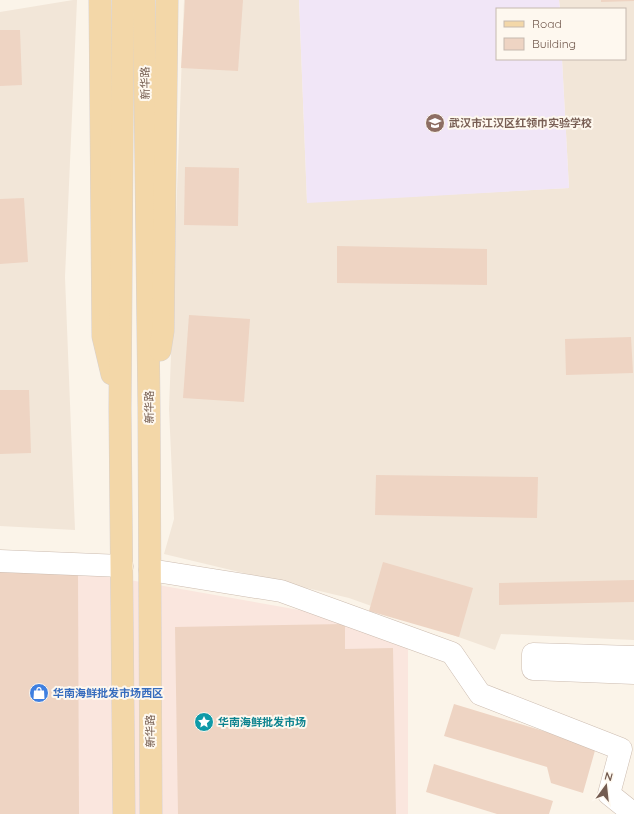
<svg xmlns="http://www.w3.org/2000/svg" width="634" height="814" font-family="Quicksand,'Noto Sans SC',sans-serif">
  <rect width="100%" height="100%" fill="#fbf4e9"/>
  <g fill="#f2e6d8">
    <polygon points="73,0 77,0 65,277 75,530 0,526 0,12"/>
    <polygon points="184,0 299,0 307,202 569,188 562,59 625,59 625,9 560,9 559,0 634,0 634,640 501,634 495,650 349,598 164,554 174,519 169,409"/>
  </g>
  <polygon fill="#fae6de" points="0,570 90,573 408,629 408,814 0,814"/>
  <polygon fill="#f1e6f7" points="299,0 559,0 560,9 497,9 497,59 562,59 569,188 307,203"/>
  <g fill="#eed4c3">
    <polygon points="185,0 243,0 238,71 181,68"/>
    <polygon points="601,0 634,0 634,1 601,2"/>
    <polygon points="0,30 20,30 22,85 0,86"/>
    <polygon points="185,167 239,168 238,226 184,225"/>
    <polygon points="24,198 28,262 0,264 0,199"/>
    <polygon points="337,246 487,249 487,285 337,283"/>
    <polygon points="189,315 250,319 244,402 183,398"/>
    <polygon points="631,337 633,373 566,375 565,339"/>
    <polygon points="0,390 29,390 31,453 0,454"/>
    <polygon points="376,475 538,477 537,518 375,515"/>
    <polygon points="383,562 473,588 459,637 369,611"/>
    <polygon points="0,570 78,573 79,814 0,814"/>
    <polygon points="634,580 634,602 499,605 499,583"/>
    <polygon points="345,624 345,649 393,648 396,814 178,814 175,627"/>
    <polygon points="454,704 596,747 583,793 551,783 547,767 444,736"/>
    <polygon points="434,764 553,801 549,814 497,814 426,792"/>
  </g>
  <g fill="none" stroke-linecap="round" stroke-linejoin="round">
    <defs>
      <g id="minor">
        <polyline points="0,561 122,566"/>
        <polyline points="150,570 281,591 452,653 480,694 621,749 609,794 634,814"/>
        <polyline points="634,657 533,654 533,669 634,673"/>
      </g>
      <g id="major">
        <polyline points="100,0 103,336 112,374"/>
        <polyline points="123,0 120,409 124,814"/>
        <polyline points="144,0 149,408 151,814"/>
        <polyline points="160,350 163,331 167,0"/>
      </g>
    </defs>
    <use href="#minor" stroke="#ccbcb0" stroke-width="23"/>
    <use href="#major" stroke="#d8d1ce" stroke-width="23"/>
    <use href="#minor" stroke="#fff" stroke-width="22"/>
    <use href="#major" stroke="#f3d7a8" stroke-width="22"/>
  </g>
  <defs>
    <symbol id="school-disc" viewBox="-11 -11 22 22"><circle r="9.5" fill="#8d6e63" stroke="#fef8ef"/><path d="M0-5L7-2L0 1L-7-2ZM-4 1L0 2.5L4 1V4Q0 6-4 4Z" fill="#fff"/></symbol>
    <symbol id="shop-disc" viewBox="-11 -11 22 22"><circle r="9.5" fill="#3f7fe0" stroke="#fef8ef"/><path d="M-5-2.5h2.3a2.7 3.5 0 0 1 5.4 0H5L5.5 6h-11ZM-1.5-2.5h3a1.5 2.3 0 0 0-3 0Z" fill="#fff"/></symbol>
    <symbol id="sight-disc" viewBox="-11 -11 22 22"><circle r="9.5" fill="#0f9aa8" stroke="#fef8ef"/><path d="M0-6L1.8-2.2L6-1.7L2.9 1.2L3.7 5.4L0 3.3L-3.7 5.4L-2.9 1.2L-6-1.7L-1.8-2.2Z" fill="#fff"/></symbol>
  </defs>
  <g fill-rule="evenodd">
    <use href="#school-disc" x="424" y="112" width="22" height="22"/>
    <use href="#shop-disc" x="28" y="682" width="22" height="22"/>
    <use href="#sight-disc" x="193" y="711" width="22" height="22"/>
  </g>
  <g text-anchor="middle" stroke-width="4" stroke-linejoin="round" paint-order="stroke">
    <g font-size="11" fill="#735b4f" stroke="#fef8ef">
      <text transform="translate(145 83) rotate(-91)" y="4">新华路</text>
      <text transform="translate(149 407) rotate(-90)" y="4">新华路</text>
      <text transform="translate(150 731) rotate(-90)" y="4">新华路</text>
    </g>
    <g font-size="11" font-weight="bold" fill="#785e54" stroke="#fef8ef" text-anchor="start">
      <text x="449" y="127">武汉市江汉区红领巾实验学校</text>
    </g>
    <g font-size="11" font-weight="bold" fill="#366cbe" stroke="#fef8ef" text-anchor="start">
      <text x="53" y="697">华南海鲜批发市场西区</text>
    </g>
    <g font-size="11" font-weight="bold" fill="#0d838f" stroke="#fef8ef" text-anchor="start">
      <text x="218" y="726">华南海鲜批发市场</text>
    </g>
  </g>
  <rect x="496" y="8" width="130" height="52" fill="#fef8ef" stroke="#c6b9af"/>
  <rect x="504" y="21" width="20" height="6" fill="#f3d7a8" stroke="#c6b9af"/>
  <text x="532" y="28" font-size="12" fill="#735b4f">Road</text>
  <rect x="504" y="38" width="20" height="12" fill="#eed4c3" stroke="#c6b9af"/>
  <text x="532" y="48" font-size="12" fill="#735b4f">Building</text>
  <g transform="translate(606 786) rotate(15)" stroke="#fef8ef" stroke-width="3" paint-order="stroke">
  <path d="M0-3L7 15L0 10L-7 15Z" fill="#735b4f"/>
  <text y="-6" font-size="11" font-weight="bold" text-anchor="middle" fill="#735b4f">N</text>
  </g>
</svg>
